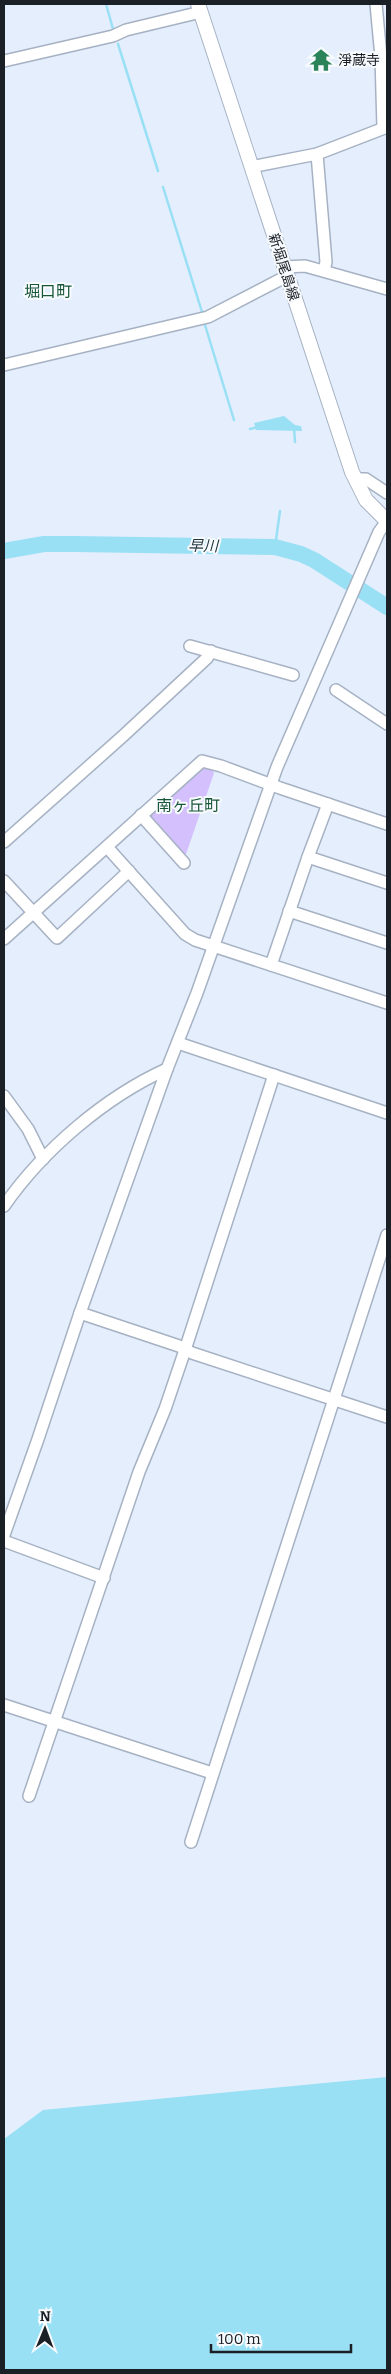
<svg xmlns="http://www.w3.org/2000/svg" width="391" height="2374" font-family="Bitter,'Noto Sans JP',serif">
  <rect width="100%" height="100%" fill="#e4eefd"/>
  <polygon fill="#d3c0fd" points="204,767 212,770 214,773 186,854 180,855 149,816"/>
  <g fill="#9ae0f5">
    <polygon points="284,416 295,425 301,426 302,431 256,430 254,423"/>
    <polygon points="387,2077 387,2370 4,2370 4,2139 43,2110"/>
  </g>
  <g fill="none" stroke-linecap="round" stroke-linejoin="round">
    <g stroke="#9ae0f5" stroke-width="2.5">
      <polyline points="106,4 113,29"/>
      <polyline points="118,44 158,171"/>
      <polyline points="163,187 202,312"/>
      <polyline points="205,325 234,420"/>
      <polyline points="294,428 295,442"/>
      <polyline points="250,429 258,427"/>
      <polyline points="275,547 280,511"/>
    </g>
    <polyline stroke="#9ae0f5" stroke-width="16" points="4,551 44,544 74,544 275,547 301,554 314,560 387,607"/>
    <defs>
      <g id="minor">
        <polyline points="376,4 381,57 383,128"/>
        <polyline points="4,61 113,36 126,30 201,12"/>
        <polyline points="317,154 326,262 324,271"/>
        <polyline points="251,167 317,154 387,127"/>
        <polyline points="284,267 305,266 387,289"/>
        <polyline points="4,365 208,317 287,276"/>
        <polyline points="355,479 366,479 387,493"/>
        <polyline points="190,646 293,675"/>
        <polyline points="336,690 387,724"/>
        <polyline points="141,815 184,863"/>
        <polyline points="4,842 123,736 207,658 211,651"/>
        <polyline points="107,847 185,934 195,940 387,1003"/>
        <polyline points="308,857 387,883"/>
        <polyline points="4,881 57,938 129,871"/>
        <polyline points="289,911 387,943"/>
        <polyline points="4,939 202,761 221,766 280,788 387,824"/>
        <polyline points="271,965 308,857 328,804"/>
        <polyline points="178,1043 387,1113"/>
        <polyline points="4,1096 28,1129 43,1159"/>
        <path d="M4 1206C43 1150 105 1097 167 1069"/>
        <polyline points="80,1313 179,1346 192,1353 387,1417"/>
        <polyline points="4,1535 38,1439 80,1313 167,1069 197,993 277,767 379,532 387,521"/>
        <polyline points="4,1541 104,1578"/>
        <polyline points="4,1705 212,1773"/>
        <polyline points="29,1796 139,1472 165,1409 185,1350 274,1075"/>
        <polyline points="191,1842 387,1235"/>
      </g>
      <polyline id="major" points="198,4 352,472 366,500 387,521"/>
    </defs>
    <use href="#minor" stroke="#a6b2c3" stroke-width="14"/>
    <use href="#major" stroke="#a6b2c3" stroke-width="16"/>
    <use href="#minor" stroke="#fff" stroke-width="11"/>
    <use href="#major" stroke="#fff" stroke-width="14"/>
  </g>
  <defs>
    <symbol id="temple-bare" viewBox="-9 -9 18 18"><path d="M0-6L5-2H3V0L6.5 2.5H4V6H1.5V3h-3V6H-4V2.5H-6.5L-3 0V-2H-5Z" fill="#2a8359" stroke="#f8fbfe" stroke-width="2.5" paint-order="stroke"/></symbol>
  </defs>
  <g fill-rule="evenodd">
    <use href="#temple-bare" x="305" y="44" width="32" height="32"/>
  </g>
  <g text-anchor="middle" stroke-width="4" stroke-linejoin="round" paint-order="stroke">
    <g font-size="14" fill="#1b1f26" stroke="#f8fbfe" text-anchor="start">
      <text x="338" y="65">淨蔵寺</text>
    </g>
    <g font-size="14" fill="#1b1f26" stroke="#f8fbfe">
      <text transform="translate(284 267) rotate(72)" y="5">新堀尾島線</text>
    </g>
    <g font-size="15" font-style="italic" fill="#1e353c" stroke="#f8fbfe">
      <text transform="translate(203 546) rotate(1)" y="5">早川</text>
    </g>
    <g font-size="16" fill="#185638" stroke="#f8fbfe">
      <text x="48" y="297">堀口町</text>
      <text x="188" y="811">南ヶ丘町</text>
    </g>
  </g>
  <rect width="391" height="2374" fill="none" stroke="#1b1f26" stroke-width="10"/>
  <g transform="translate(45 2329) rotate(1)" stroke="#f8fbfe" stroke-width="4" paint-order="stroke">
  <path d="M0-4L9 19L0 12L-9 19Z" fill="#1b1f26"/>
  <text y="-8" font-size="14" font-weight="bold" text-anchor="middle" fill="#1b1f26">N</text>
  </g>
  <path d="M211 2344v8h140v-8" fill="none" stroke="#1b1f26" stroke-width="2.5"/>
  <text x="218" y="2344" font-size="15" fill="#1b1f26" stroke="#f8fbfe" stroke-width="4" paint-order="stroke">100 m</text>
</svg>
